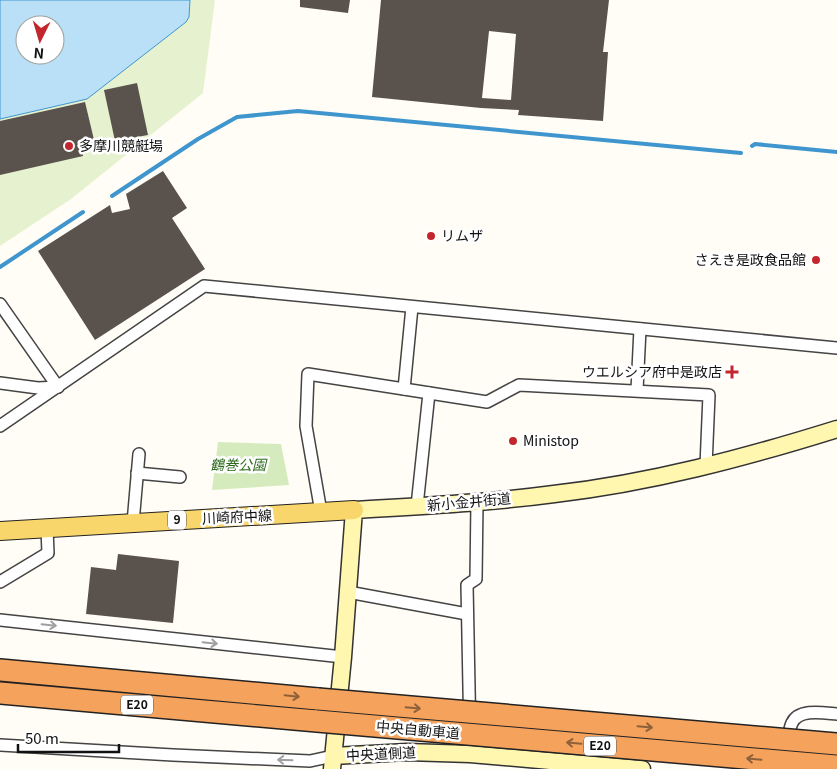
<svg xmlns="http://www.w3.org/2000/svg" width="837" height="769" font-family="Georgia,'Noto Sans JP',serif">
  <rect width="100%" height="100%" fill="#fffdf5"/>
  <polygon fill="#d5ebbd" points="218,442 281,444 289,485 212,490"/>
  <path fill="#e6f2cf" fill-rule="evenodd" d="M0 0H215L203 93 71 199 0 246ZM25 25H55V55H25Z"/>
  <path fill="#b9e0f7" stroke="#3f96cf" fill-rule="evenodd" d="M0 0H190L189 17 186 22 87 99 0 119ZM25 25H55V55H25Z"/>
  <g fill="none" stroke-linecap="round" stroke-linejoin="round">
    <g stroke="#3f96cf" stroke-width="4">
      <polyline points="752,146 755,144 837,152"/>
      <polyline points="112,196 198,139 237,117 298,111 741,153"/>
      <polyline points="0,267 83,212"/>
    </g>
  </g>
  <g fill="#5a524d" fill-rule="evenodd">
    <polygon points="300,0 350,0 348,13 300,7"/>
    <path d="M381 0H609L603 52H608L603 121 518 115 519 110 481 108 372 97ZM489 31 516 34 511 100 482 98Z"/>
    <polygon points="137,83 148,135 115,141 104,90"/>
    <polygon points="85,102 95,144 81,147 83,156 0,175 0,121"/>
    <polygon points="163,171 187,208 172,218 205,269 95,340 38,251 110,205 112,213 130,209 126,194"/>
    <polygon points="118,554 179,561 173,623 86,614 91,567 116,570"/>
  </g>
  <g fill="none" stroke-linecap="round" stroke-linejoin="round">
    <defs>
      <g id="street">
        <polyline points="0,304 58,387"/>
        <polyline points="0,383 38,388 58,387"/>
        <polyline points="404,389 412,307"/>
        <polyline points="637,390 640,329"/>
        <polyline points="0,426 204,286 837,348"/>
        <polyline points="137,473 180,477"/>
        <polyline points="417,506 429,393"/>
        <polyline points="321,512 306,426 308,374 487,402 519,385 709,395 706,466"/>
        <polyline points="133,523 139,454"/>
        <polyline points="0,582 48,553 47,529"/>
        <polyline points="348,592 467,614"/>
        <polyline points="0,620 343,657"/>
        <polyline points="470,739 467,585 476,579 477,502"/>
        <path d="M788 743C789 737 789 729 792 723 799 708 824 713 837 714"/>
        <polyline points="0,745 173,755 310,761 333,756"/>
      </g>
      <g id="secondary">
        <polyline points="333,756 407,752 470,754 642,769"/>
        <path d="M332 769 343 657 354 510C420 506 487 503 554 494 650 483 744 458 837 429"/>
      </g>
      <polyline id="primary" points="0,531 354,510"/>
      <g id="highway">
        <polyline points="0,670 318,699"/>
        <polyline points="0,693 317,721"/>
      </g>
    </defs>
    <use href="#street" stroke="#444" stroke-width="14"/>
    <use href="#secondary" stroke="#333" stroke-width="19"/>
    <use href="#primary" stroke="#222" stroke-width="20"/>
    <use href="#highway" stroke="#222" stroke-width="24"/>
    <use href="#street" stroke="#fff" stroke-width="11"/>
    <use href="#secondary" stroke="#fff6b0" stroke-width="16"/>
    <use href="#primary" stroke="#f9d66b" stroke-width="18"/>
    <use href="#highway" stroke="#f5a25d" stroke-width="21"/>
    <defs>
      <g id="highway-bridge">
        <polyline points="318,699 837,744"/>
        <polyline points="317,721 837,766"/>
      </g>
    </defs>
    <use href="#highway-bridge" stroke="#222" stroke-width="24" stroke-linecap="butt"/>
    <use href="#highway-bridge" stroke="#f5a25d" stroke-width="21"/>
  </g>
  <defs><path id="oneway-shaft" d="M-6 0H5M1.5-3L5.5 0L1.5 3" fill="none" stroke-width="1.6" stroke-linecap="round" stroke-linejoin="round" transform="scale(1.25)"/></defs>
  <g stroke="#a0a0a0">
    <use href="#oneway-shaft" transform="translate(49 625) rotate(6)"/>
    <use href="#oneway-shaft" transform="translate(210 643) rotate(6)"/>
    <use href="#oneway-shaft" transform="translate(285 760) rotate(-178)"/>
  </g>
  <g stroke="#8e613b">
    <use href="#oneway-shaft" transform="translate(292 696) rotate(6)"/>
    <use href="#oneway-shaft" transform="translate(413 708) rotate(5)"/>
    <use href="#oneway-shaft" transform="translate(645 727) rotate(5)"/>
    <use href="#oneway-shaft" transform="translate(574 743) rotate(-175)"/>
    <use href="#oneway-shaft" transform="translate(754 759) rotate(-175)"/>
  </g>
  <g fill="#c4262e" stroke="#fff" stroke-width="2">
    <circle cx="69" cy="146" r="5"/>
    <circle cx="431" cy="236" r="5"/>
    <circle cx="816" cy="260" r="5"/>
    <path d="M729.5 364.5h5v5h5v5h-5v5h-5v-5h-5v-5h5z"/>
    <circle cx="513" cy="441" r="5"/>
  </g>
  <g text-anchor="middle" stroke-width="5" stroke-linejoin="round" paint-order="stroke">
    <g fill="#fff" stroke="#585858" stroke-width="1">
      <rect x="168" y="510.5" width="18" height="19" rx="4"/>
      <rect x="121" y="695.5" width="32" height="19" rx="4"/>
      <rect x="584" y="736.5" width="32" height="19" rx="4"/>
    </g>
    <g font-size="12" font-weight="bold" fill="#111">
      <text x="177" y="524">9</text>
      <text x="137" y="709">E20</text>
      <text x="600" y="750">E20</text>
    </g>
    <g font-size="14" fill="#111" stroke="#fff" text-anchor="start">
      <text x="79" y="151">多摩川競艇場</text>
      <text x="441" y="241">リムザ</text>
      <text x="806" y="265" text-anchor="end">さえき是政食品館</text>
      <text x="722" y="377" text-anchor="end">ウエルシア府中是政店</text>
      <text x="523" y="446">Ministop</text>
    </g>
    <g font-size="14" font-style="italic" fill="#2f6b1f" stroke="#fff">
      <text x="238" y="470">鶴巻公園</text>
    </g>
    <g font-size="14" fill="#111" stroke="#fff">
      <text transform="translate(469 502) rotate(-5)" y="5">新小金井街道</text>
      <text transform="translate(237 517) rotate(-3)" y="5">川崎府中線</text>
      <text transform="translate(418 730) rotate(5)" y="5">中央自動車道</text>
      <text transform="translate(381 754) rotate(-3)" y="5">中央道側道</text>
    </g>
  </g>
  <g transform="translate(40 40) rotate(185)"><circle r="24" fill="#ffffff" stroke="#a0a0a0"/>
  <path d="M0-4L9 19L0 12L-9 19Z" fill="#c4262e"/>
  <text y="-8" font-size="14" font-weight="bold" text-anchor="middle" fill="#111111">N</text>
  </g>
  <path d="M18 744v8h101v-8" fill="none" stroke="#111111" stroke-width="2.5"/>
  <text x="25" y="744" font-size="15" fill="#111111" stroke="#ffffff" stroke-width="4" paint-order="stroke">50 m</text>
</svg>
